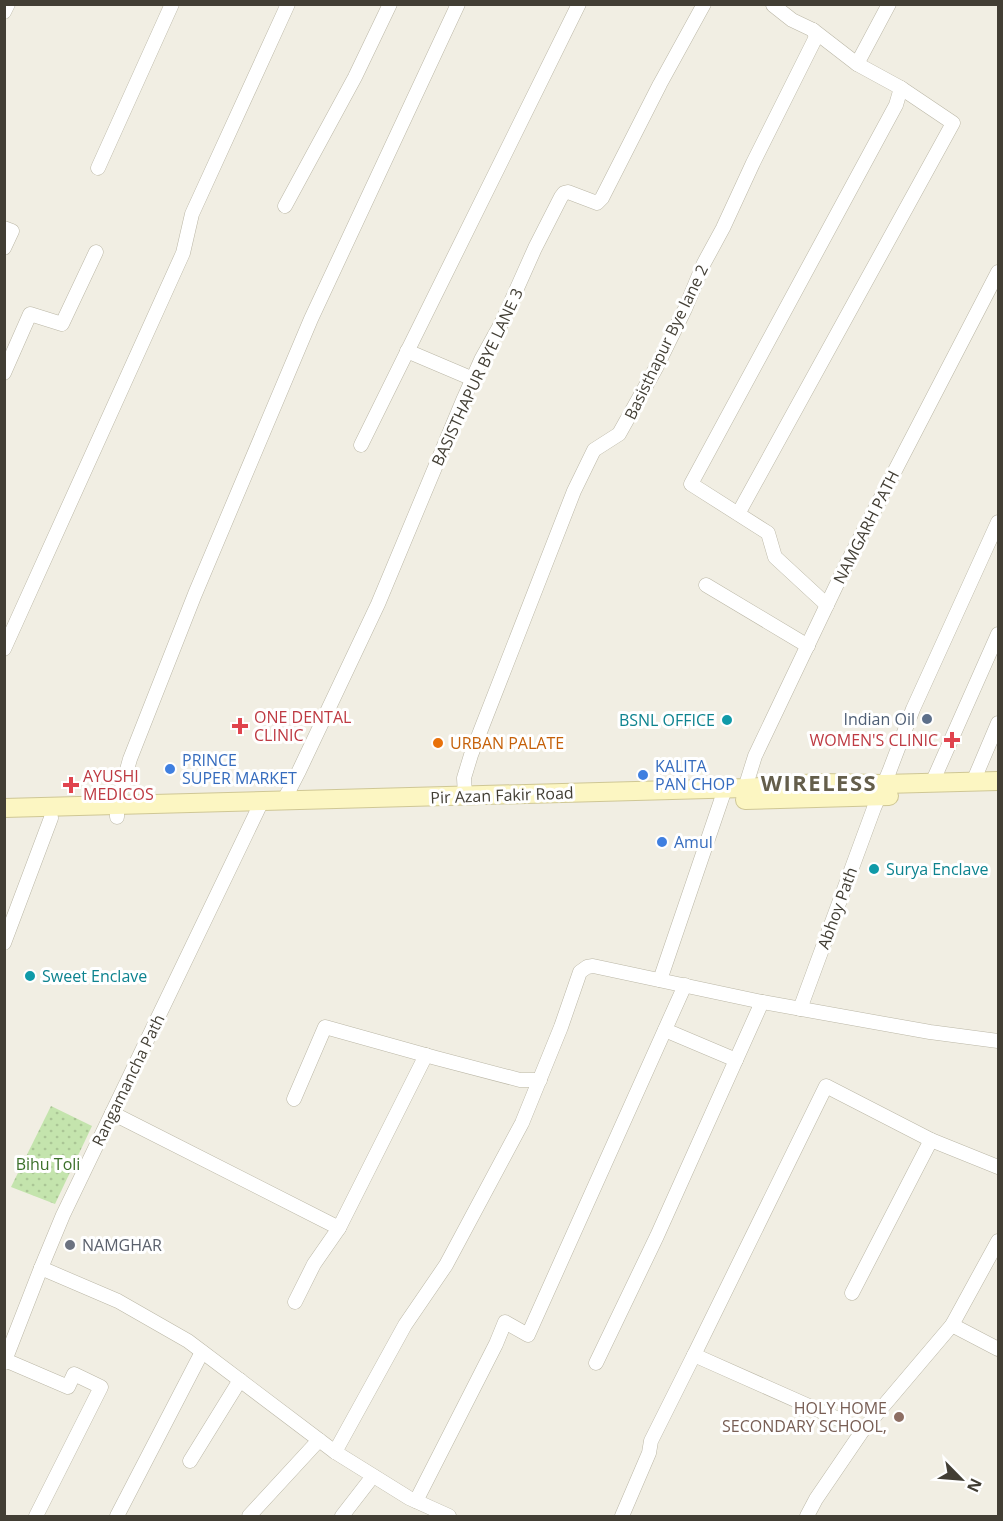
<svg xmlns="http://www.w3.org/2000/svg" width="1003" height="1521" font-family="'Open Sans',sans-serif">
  <defs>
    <pattern id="grass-dots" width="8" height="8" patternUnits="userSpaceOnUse" patternTransform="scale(1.5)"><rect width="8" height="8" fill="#c4e4ad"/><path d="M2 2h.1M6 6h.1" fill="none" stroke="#aac595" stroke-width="1.8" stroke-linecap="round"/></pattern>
  </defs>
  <rect width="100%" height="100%" fill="#f1eee3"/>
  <polygon fill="url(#grass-dots)" points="51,1106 92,1126 55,1204 11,1187"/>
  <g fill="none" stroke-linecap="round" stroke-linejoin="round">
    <defs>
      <g id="street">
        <polyline points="4,12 8,4"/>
        <polyline points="813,30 857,64 889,4"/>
        <polyline points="857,64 901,88"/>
        <polyline points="98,168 172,4"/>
        <polyline points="285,206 355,77 390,4"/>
        <polyline points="4,228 12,231 4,248"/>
        <polyline points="407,351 473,379"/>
        <polyline points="4,373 30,314 62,324 96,252"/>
        <polyline points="361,445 579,4"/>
        <polyline points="738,514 953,123 901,88 896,105 691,484 768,533 775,557 827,605"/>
        <polyline points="706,585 808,646"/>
        <polyline points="4,649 183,253 192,214 288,4"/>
        <polyline points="973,782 998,723"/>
        <polyline points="932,783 998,634"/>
        <polyline points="745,788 755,756 846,565 998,272"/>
        <polyline points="465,795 464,778 471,755 574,491 594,450 619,434 657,366 685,309 704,263 723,228 753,163 816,37 813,30 792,20 773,5"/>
        <polyline points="284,800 299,771 378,604 464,398 481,360 502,322 535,248 561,197 564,193 568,192 597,203 602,198 660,84 704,4"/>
        <polyline points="117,817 117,805 130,759 195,594 311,319 458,4"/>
        <polyline points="4,943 51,818"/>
        <polyline points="660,980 725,789"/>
        <polyline points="800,1009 874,808 889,772 913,709 998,522"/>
        <polyline points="665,1030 736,1060"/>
        <polyline points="294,1099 325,1027 436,1058 520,1080 540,1080"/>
        <polyline points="112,1113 339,1228 426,1055"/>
        <polyline points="41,1268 118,1301 188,1341 335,1452 409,1498 449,1516"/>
        <polyline points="852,1293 931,1140"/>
        <polyline points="295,1302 314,1264 339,1228"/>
        <polyline points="952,1325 998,1349"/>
        <polyline points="5,1360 68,1387 74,1374 101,1387 36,1516"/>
        <polyline points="4,1363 41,1268 63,1215 262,801"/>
        <polyline points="596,1363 657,1236 762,1002"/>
        <polyline points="863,1430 694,1355 826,1086 931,1140 998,1167"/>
        <polyline points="335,1452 405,1325 446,1265 522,1123 561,1027 580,972 587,967 593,966 762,1002 930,1032 998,1041"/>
        <polyline points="190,1461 240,1380"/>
        <polyline points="416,1501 496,1344 505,1322 528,1335 685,985"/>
        <polyline points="117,1516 202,1352"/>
        <polyline points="249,1516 319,1440"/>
        <polyline points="342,1516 373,1476"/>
        <polyline points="622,1516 649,1453 651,1441 694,1355"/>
        <polyline points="807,1516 816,1499 863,1430 952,1325 998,1241"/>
      </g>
      <g id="secondary">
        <polyline points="745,800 889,796"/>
        <polyline points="4,808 745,788 819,783 884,784 998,781"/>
      </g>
    </defs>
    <use href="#street" stroke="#bbb7a6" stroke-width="15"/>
    <use href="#secondary" stroke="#cfc795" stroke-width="20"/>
    <use href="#street" stroke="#fff" stroke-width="14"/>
    <use href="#secondary" stroke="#fcf6c2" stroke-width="18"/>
  </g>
  <circle fill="#5c6f8a" stroke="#fff" stroke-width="2" cx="927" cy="719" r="6"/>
  <g fill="#0f9aa8" stroke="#fff" stroke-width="2">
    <circle cx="727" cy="720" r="6"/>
    <circle cx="874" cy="869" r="6"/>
    <circle cx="30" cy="976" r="6"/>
  </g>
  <g fill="#e0444e" stroke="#fff" stroke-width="2">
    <path d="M237 717h6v6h6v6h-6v6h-6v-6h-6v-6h6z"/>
    <path d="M949 731h6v6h6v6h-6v6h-6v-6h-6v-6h6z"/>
    <path d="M68 776h6v6h6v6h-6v6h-6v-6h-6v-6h6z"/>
  </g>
  <circle fill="#e8710a" stroke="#fff" stroke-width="2" cx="438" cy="743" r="6"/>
  <g fill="#3f7fe0" stroke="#fff" stroke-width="2">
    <circle cx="170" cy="769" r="6"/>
    <circle cx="643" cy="775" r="6"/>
    <circle cx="662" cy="842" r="6"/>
  </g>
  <circle fill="#6b7280" stroke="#fff" stroke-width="2" cx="70" cy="1245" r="6"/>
  <circle fill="#8d6e63" stroke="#fff" stroke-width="2" cx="899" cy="1417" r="6"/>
  <g text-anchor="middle" stroke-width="6" stroke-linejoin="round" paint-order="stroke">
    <g font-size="16" fill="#423e34" stroke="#fff">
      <text transform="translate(666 342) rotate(-64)" y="6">Basisthapur Bye lane 2</text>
      <text transform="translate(477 377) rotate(-65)" y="6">BASISTHAPUR BYE LANE 3</text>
      <text transform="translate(866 527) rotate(-63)" y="6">NAMGARH PATH</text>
      <text transform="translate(502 795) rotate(-2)" y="6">Pir Azan Fakir Road</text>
      <text transform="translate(837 908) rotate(-70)" y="6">Abhoy Path</text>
      <text transform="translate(128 1080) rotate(-64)" y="6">Rangamancha Path</text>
    </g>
    <g font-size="16" fill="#be3a42" stroke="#fff" text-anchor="start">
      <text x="254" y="723">ONE DENTAL<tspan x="254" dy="18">CLINIC</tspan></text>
      <text x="938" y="746" text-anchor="end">WOMEN'S CLINIC</text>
      <text x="83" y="782">AYUSHI<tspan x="83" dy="18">MEDICOS</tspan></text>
    </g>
    <g font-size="16" fill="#4e5e75" stroke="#fff" text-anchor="end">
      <text x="915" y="725">Indian Oil</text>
    </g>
    <g font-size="16" fill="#0d838f" stroke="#fff" text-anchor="start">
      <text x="715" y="726" text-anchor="end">BSNL OFFICE</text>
      <text x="886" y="875">Surya Enclave</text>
      <text x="42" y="982">Sweet Enclave</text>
    </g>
    <g font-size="16" fill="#c56008" stroke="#fff" text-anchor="start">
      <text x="450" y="749">URBAN PALATE</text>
    </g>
    <g font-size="16" fill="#366cbe" stroke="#fff" text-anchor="start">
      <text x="182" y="766">PRINCE<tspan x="182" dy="18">SUPER MARKET</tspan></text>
      <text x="655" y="772">KALITA<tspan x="655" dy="18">PAN CHOP</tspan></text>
      <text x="674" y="848">Amul</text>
    </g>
    <g font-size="16" fill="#3c702a" stroke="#fff">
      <text x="48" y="1170">Bihu Toli</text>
    </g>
    <g font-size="16" fill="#5b616d" stroke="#fff" text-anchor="start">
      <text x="82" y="1251">NAMGHAR</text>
    </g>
    <g font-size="16" fill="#785e54" stroke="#fff" text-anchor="end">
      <text x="887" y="1414">HOLY HOME<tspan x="887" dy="18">SECONDARY SCHOOL,</tspan></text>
    </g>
    <g font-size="22" font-weight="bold" letter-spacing="1.5" fill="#645e4b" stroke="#fff">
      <text x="819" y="791">WIRELESS</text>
    </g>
  </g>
  <rect width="1003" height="1521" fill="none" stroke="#423e34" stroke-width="12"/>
  <g transform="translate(961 1479) rotate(115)" stroke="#ffffff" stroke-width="4.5" paint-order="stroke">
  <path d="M0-4.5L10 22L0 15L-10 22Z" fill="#423e34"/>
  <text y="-9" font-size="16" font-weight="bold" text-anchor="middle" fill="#423e34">N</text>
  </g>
</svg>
